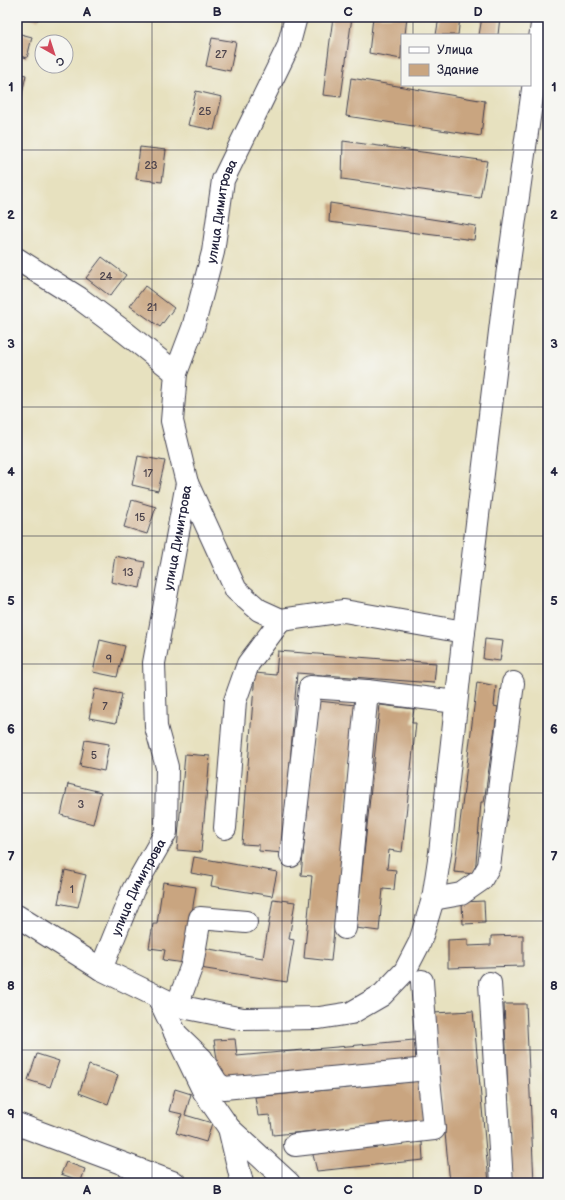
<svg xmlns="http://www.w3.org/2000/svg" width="565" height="1200" font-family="'Balsamiq Sans',sans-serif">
  <rect width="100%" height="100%" fill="#f6f6f2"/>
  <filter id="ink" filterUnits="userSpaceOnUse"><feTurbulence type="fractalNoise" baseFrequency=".025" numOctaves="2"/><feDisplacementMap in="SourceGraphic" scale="8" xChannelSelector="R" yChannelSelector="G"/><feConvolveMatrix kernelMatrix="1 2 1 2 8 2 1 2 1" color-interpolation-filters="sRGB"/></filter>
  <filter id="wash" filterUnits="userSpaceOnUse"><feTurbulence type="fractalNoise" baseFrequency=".012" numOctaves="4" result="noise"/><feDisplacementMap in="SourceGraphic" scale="16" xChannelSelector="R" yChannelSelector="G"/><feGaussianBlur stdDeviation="0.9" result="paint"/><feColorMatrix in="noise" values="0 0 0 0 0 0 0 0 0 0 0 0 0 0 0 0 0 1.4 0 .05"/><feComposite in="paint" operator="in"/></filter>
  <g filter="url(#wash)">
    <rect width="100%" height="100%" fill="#e7e1bf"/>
    <g id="blocks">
      <g fill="#c9a580">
        <polygon points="28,17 39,17 38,20"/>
        <polygon points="333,17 352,17 341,97 323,95"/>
        <polygon points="373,17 407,17 405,35 402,35 401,59 369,53"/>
        <polygon points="439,17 460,17 458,35 436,35"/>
        <polygon points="482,17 500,17 498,35 479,35"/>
        <polygon points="17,33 32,37 27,58 17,55"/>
        <polygon points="212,38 236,42 230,71 206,66"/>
        <polygon points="17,73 26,75 21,99 17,99"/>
        <polygon points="351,78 485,101 481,136 346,116"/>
        <polygon points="196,91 222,97 214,130 188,125"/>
        <polygon points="343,141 487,161 480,198 342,179"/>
        <polygon points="140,147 166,150 162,182 136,179"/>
        <polygon points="330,203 476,226 474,240 329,222"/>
        <polygon points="102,257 126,275 110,296 86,278"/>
        <polygon points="145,286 174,308 160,327 130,306"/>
        <polygon points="138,456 165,461 158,491 132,485"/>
        <polygon points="132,500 156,507 147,534 124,527"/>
        <polygon points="115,556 145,562 140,588 111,582"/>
        <polygon points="485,639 503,641 500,661 483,659"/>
        <polygon points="100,640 125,646 117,677 93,672"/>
        <polygon points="278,651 436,663 434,683 297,673 283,853 259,851 259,845 242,844 255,673 276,675"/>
        <polygon points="477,682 496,686 494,706 498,707 484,802 481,802 475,874 454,872"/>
        <polygon points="95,689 122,694 116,723 89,718"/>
        <polygon points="318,701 356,705 331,961 304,958 312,876 301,875"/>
        <polygon points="380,705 414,709 412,723 416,723 402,852 389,850 387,869 396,870 394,890 383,889 379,931 356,928"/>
        <polygon points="85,740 109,744 104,771 80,766"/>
        <polygon points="185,754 210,756 201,852 177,850"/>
        <polygon points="68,784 101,792 93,824 61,815"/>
        <polygon points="194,857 277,872 272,896 211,886 213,877 191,873"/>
        <polygon points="65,870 86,875 78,907 58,903"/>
        <polygon points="163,882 196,887 184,963 163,960 165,950 149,948 153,924 157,924"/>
        <polygon points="273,899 295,902 289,939 294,940 287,982 200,968 203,948 263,958"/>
        <polygon points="484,901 485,923 463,924 462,902"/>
        <polygon points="523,935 523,966 448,968 448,940 468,939 468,946 491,945 491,936"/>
        <polygon points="504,1004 526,1004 534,1183 512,1183"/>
        <polygon points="473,1011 489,1183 450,1183 433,1013"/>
        <polygon points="235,1039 237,1056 414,1040 417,1061 220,1078 214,1040"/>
        <polygon points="37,1054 59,1061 50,1087 28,1080"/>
        <polygon points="89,1065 118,1075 108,1104 79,1093"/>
        <polygon points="419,1081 425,1120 273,1135 270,1115 258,1116 255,1097"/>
        <polygon points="175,1089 191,1094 185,1115 212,1123 206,1142 176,1133 182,1114 169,1111"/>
        <polygon points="422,1142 423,1160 317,1171 312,1151"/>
        <polygon points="66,1162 85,1169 81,1181 61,1174"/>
      </g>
    </g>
  </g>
  <g filter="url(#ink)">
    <use href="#blocks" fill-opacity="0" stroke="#403f4f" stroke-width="1"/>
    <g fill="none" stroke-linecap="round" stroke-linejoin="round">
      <defs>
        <g id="minor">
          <polyline points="17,259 79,298 126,333 176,373"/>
          <polyline points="187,483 236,590 259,610 281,620 344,611 464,632"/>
          <polyline points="225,828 235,701 248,664 281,620"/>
          <polyline points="291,856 310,687 367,691 456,702"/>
          <polyline points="433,899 461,894 481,880 489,866 513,683"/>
          <polyline points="345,928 367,691"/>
          <path id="s1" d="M101 969 133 890 166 832 167 767 156 727 154 663 187 483 172 421 176 373 193 328 213 252 223 180 288 47 296 17"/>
          <polyline points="490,983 502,1183"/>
          <polyline points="158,997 204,1092 229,1128 289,1183"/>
          <polyline points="177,1006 192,965 200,918 246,922"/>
          <polyline points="175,1033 202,1059 217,1083 224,1088 428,1069"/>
          <polyline points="17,1124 175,1183"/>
          <polyline points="229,1128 242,1183"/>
          <polyline points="295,1145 434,1129 428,1069 422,981"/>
        </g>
        <polyline id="major" points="17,916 101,969 177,1006 243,1019 319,1018 351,1013 382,995 405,971 420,942 433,899 440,853 464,632 504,298 543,17"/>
      </defs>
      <use href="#minor" stroke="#403f4f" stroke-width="24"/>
      <use href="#major" stroke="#403f4f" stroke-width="24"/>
      <use href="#minor" stroke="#fff" stroke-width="22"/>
      <use href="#major" stroke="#fff" stroke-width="22"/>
    </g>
  </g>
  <path fill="none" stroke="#22223b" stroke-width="1" stroke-opacity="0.55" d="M152 17V1183M282 17V1183M413 17V35M413 85V1183M17 150H548M17 279H548M17 407H548M17 536H548M17 664H548M17 793H548M17 921H548M17 1050H548"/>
  <g text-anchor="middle" stroke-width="3" stroke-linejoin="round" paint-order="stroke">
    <g font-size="11" fill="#4c434c">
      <text x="221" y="58">27</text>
      <text x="205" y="115">25</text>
      <text x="151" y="169">23</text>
      <text x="106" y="280">24</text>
      <text x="152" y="311">21</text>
      <text x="148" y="477">17</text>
      <text x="140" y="521">15</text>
      <text x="128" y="576">13</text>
      <text x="109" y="663">9</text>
      <text x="105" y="710">7</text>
      <text x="94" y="759">5</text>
      <text x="81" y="808">3</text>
      <text x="72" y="893">1</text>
    </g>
    <g font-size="13" fill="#22223b" stroke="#f6f6f2">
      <text dy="5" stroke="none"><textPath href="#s1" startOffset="786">улица Димитрова</textPath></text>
      <text dy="5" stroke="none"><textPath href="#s1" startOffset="450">улица Димитрова</textPath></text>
      <text dy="5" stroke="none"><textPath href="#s1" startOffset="90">улица Димитрова</textPath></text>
    </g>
  </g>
  <rect width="565" height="1200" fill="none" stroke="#f6f6f2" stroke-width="44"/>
  <rect x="401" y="34" width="130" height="52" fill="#f6f6f2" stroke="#a1a1a9"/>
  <rect x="409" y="47" width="20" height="6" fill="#ffffff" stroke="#a1a1a9"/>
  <text x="437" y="54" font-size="12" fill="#22223b">Улица</text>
  <rect x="409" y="64" width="20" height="12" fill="#c9a580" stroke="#a1a1a9"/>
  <text x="437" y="74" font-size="12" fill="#22223b">Здание</text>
  <g transform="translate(54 54) rotate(141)"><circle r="19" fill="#f6f6f2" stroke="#a1a1a9"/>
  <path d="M0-3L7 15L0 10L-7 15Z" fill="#d1495b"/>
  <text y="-6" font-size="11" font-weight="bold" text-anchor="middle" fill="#22223b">С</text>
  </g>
  <rect x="22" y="22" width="521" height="1156" fill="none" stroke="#22223b" stroke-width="1.5"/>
  <g font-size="13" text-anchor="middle" font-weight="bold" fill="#22223b">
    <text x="87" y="16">A</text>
    <text x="217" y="16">B</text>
    <text x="348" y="16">C</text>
    <text x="478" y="16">D</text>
    <text x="11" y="91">1</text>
    <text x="554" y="91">1</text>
    <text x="11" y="219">2</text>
    <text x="554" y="219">2</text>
    <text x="11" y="348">3</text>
    <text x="554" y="348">3</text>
    <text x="11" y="476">4</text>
    <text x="554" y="476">4</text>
    <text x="11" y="605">5</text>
    <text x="554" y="605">5</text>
    <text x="11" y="733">6</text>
    <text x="554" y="733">6</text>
    <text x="11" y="861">7</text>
    <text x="554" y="861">7</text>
    <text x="11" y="990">8</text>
    <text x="554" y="990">8</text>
    <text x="11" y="1118">9</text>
    <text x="554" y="1118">9</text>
    <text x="87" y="1194">A</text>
    <text x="217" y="1194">B</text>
    <text x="348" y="1194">C</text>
    <text x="478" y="1194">D</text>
  </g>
</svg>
